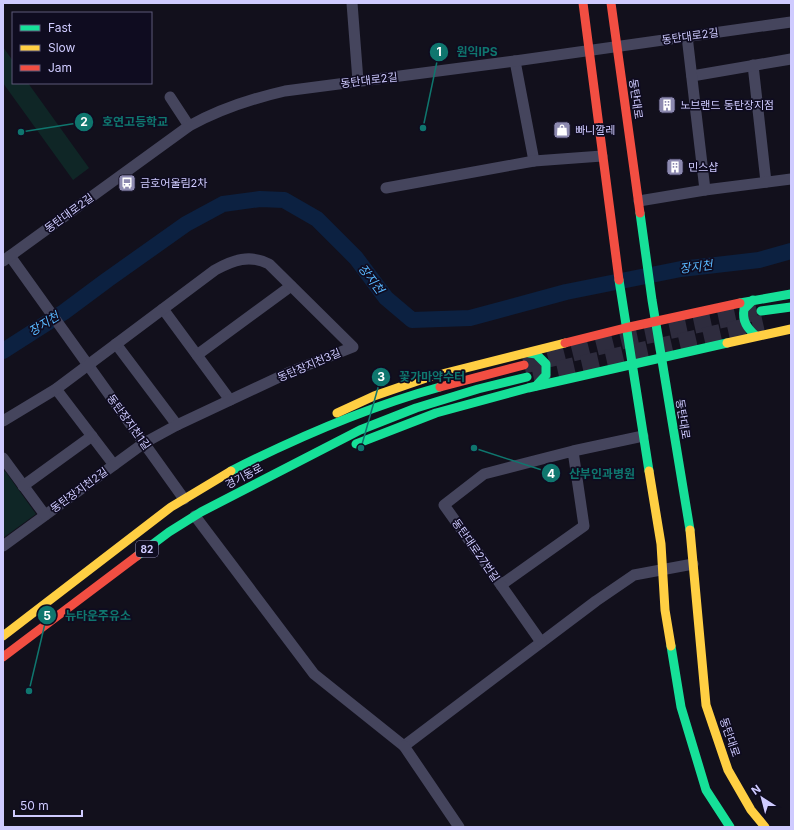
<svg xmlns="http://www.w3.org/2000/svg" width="794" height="830" font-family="Inter,'Noto Sans KR',sans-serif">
  <rect width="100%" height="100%" fill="#12101c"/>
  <g fill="#0f2626">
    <polygon points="3,47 13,61 13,83 28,83 89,168 73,180 3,83"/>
    <polygon points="5,471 36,514 3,538 3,473"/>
  </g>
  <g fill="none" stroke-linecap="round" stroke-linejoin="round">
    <polyline stroke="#0c2141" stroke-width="16" points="3,351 64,312 107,280 186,224 223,204 260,199 284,200 317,219 356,258 386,298 412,320 470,318 566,292 681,269 759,260 791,251"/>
    <g stroke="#2e2c3e" stroke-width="17" stroke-dasharray="17 8" stroke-linecap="butt">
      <polyline points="524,365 625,340 757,312"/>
      <polyline points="533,375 763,323"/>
    </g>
    <g stroke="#45455d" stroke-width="11">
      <polyline points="352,3 358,81"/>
      <polyline points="515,61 534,161"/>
      <polyline points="753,65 766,182"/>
      <polyline points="692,76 791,59"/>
      <polyline points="170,97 189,126"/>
      <polyline points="386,188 534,161 602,156"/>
      <polyline points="705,190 791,179"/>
      <polyline points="639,201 705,190 687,36"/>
      <polyline points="10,256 184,499"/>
      <path d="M3 261 189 126C220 109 250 99 285 91L515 61 791 22"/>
      <polyline points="163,309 230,400"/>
      <polyline points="116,344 177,425"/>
      <polyline points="197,355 291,286"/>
      <polyline points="56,389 114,465"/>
      <path d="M3 421 56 389 215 270C233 260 250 254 269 264L353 347 290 372 177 425 144 443 3 546"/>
      <polyline points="573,451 584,526 501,585 444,505 484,474 573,451 643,436"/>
      <polyline points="3,458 45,515"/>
      <polyline points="23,486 92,436"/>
      <polyline points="195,516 314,674 404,746 596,601 634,575 693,564"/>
      <polyline points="501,585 541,642"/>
      <polyline points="404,746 459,827"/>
    </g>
    <g stroke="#16e098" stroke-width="9">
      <polyline points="640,213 652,300 690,530"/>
      <polyline points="619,280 649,471"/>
      <path d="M753 300 744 309C742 321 747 328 756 336"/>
      <polyline points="740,303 791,294"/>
      <polyline points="761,311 791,307"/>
      <polyline points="529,353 536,354 546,364 546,375 536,386"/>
      <polyline points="356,444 436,413 528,388 727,343"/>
      <path d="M231 471C298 437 368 407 440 387"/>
      <polyline points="137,556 169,532 201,512 360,430 416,408 478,389 527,377"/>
      <polyline points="671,646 681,707 706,790 730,827"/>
    </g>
    <g stroke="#ffcf43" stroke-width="9">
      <polyline points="727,343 791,329"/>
      <polyline points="337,413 374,396 426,378 565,343"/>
      <polyline points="649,471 661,544 665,610 671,646"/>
      <polyline points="690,530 706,705 728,770 751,810 765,827"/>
      <polyline points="3,636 171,507 231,471"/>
    </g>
    <g stroke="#f24e42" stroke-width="9">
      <polyline points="583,3 619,280"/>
      <polyline points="611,3 640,213"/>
      <polyline points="565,343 625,328 740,303"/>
      <polyline points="440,387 524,365"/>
      <polyline points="3,657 137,556"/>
    </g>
  </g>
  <defs>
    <symbol id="building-square" viewBox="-11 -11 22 22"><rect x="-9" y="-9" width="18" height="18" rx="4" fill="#8d8ab0" stroke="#0f0c20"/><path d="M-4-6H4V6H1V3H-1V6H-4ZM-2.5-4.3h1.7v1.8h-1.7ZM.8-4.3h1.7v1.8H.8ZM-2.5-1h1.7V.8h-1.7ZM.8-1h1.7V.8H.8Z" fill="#fff"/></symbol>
    <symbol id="shop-square" viewBox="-11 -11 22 22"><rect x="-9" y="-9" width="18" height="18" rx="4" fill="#8d8ab0" stroke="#0f0c20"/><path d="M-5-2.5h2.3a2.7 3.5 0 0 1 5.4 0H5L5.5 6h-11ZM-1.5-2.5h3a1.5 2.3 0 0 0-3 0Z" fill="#fff"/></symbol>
    <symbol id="bus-square" viewBox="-11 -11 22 22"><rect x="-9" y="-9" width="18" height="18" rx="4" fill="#8d8ab0" stroke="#0f0c20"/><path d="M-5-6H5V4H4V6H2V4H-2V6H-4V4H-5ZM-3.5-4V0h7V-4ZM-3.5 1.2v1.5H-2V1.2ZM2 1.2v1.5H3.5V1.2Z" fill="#fff"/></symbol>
  </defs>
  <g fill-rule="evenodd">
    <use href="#building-square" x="657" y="95" width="20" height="20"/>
    <use href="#shop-square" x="552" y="120" width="20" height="20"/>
    <use href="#building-square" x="665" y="157" width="20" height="20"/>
    <use href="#bus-square" x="117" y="173" width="20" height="20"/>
  </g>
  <g text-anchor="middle" stroke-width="3.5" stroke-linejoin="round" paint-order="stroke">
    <rect fill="#0f0c20" stroke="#9592bc" stroke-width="1" x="136" y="541" width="22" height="16" rx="3"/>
    <g font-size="10" font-weight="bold" fill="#cfcbff">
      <text x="147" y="553">82</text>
    </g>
    <g font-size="11" fill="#cfcbff" stroke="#0f0c20">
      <text transform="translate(690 36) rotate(-8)" y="4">동탄대로2길</text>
      <text transform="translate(369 80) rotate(-7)" y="4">동탄대로2길</text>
      <text transform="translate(636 99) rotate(82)" y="4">동탄대로</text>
      <text transform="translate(69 213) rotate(-36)" y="4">동탄대로2길</text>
      <text transform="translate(309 365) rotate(-23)" y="4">동탄장지천3길</text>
      <text transform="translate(683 419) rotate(81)" y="4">동탄대로</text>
      <text transform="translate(129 422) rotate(54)" y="4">동탄장지천1길</text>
      <text transform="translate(244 476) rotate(-28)" y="4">경기동로</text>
      <text transform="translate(79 490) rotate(-36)" y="4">동탄장지천2길</text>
      <text transform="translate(476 550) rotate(55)" y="4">동탄대로27번길</text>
      <text transform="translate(730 737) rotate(71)" y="4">동탄대로</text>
    </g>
    <g font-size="11" fill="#cfcbff" stroke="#0f0c20" text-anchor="start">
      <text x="680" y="109">노브랜드 동탄장지점</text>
      <text x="575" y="134">빠니깔레</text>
      <text x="688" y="171">민스샵</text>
      <text x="140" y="187">금호어울림2차</text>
    </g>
    <g font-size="12" font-style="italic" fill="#59b8ff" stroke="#0f0c20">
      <text transform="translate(696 267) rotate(-7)" y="4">장지천</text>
      <text transform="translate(371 279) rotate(53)" y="4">장지천</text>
      <text transform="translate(44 324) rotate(-32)" y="4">장지천</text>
    </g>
  </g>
  <path fill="none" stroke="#0f766e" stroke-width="1.5" d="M423 128L439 52M21 132L84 122M361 448L381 377M474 448L551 473M29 691L47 615"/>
  <g fill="#0f766e" stroke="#0f0c20" stroke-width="1.5">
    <circle cx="423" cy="128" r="4"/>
    <circle cx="21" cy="132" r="4"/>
    <circle cx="361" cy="448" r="4"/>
    <circle cx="474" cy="448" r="4"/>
    <circle cx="29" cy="691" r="4"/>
    <circle cx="439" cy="52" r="10"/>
    <circle cx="84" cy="122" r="10"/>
    <circle cx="381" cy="377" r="10"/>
    <circle cx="551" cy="473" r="10"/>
    <circle cx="47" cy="615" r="10"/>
  </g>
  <g font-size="12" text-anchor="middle" font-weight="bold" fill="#fff">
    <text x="439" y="56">1</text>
    <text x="84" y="126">2</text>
    <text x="381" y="381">3</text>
    <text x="551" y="478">4</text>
    <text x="47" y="620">5</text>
  </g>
  <g font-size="12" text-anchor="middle" font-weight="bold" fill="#0f766e" stroke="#0f0c20" stroke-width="3.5" stroke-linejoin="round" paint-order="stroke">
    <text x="477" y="56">원익IPS</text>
    <text x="135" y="126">호연고등학교</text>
    <text x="432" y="381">꽃가마약수터</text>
    <text x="602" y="478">산부인과병원</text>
    <text x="98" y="620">뉴타운주유소</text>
  </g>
  <rect width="794" height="830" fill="none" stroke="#cfcbff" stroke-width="8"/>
  <rect x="12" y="12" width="140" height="72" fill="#0f0c20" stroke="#5c5879"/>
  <rect x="20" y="25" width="20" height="6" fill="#16e098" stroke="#5c5879"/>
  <text x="48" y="32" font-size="12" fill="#cfcbff">Fast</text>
  <rect x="20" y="45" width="20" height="6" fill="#ffcf43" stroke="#5c5879"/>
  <text x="48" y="52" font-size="12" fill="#cfcbff">Slow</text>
  <rect x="20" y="65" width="20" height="6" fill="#f24e42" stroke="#5c5879"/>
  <text x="48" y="72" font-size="12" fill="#cfcbff">Jam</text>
  <g transform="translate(762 798) rotate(324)" stroke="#0f0c20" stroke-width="3" paint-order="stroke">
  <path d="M0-3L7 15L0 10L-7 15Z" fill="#cfcbff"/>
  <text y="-6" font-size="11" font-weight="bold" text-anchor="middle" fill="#cfcbff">N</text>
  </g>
  <path d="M14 810v6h68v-6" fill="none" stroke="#cfcbff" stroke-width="2"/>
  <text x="20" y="810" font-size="12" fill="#cfcbff" stroke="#0f0c20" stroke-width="3" paint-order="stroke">50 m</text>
</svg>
